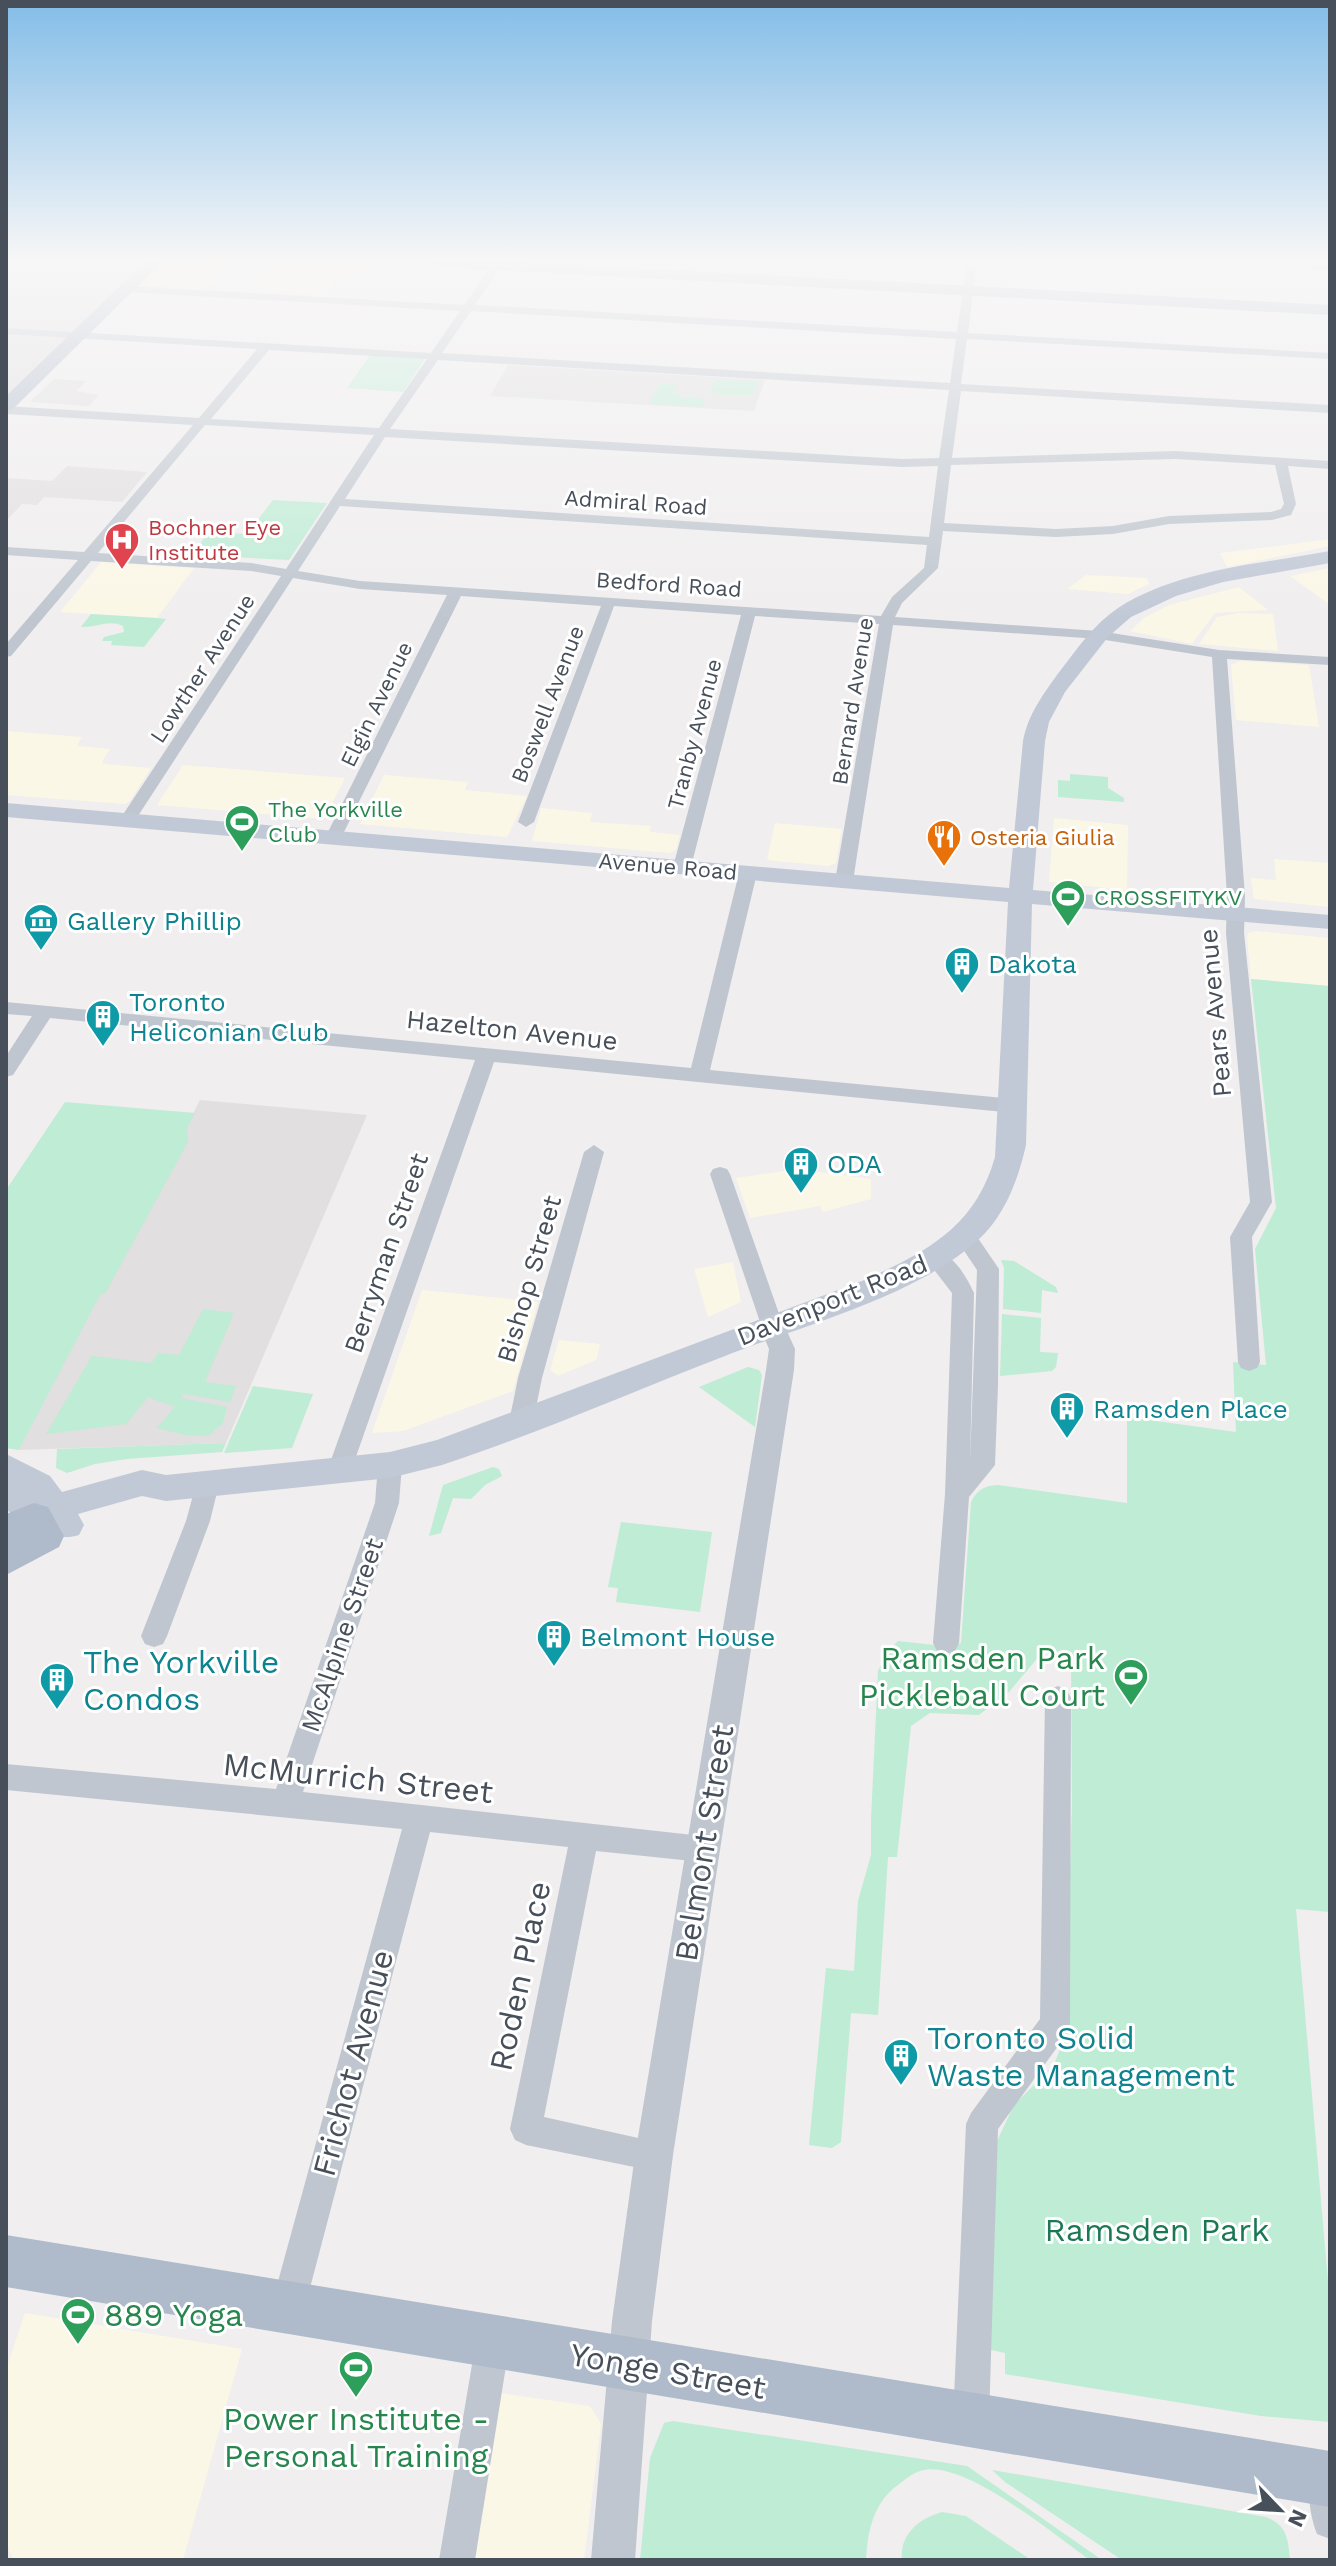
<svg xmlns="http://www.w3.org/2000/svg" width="1336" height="2566" font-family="'Work Sans',sans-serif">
  <rect width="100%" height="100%" fill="#f0eeee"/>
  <g fill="#fbf7e7">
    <polygon points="170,262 222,262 211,273 219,279 207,289 146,285"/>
    <polygon points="270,262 371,262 352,278 338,278 323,295 255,291 264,282 252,281"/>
    <polygon points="1330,539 1330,546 1227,567 1220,553"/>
    <polygon points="101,562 105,562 194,568 157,618 60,612"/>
    <polygon points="1330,568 1330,605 1290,576"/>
    <polygon points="1086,575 1147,578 1149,584 1128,594 1067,589"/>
    <polygon points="1239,587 1268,610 1215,613 1192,644 1130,631 1144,618 1169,605"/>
    <polygon points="1238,613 1273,614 1278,651 1199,644 1217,617"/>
    <polygon points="1240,661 1309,665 1319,727 1236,720 1231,665"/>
    <polygon points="6,731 82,737 77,746 110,749 102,762 104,764 151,768 130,801 124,804 6,795"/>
    <polygon points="183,765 345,778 324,819 157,805"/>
    <polygon points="384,775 468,782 465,790 527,796 507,837 360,824"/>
    <polygon points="541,808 592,813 590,822 651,826 650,832 680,835 676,850 669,853 532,841"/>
    <polygon points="1054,818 1128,825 1127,890 1049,882"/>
    <polygon points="775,823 842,829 836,863 828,866 767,860"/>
    <polygon points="1274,859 1330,863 1330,907 1254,899 1251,878 1276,880"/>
    <polygon points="1255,931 1330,938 1330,986 1251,979 1247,937 1248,933"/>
    <polygon points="797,1169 871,1179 871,1199 823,1212 820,1206 750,1218 736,1178"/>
    <polygon points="733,1262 741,1302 708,1317 694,1269"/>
    <polygon points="422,1290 538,1302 513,1391 403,1431 372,1433"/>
    <polygon points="559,1340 600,1344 596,1360 558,1376 550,1370"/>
    <polygon points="25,2313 242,2349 183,2560 13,2560 6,2542 6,2369"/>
    <polygon points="500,2393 590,2406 601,2424 584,2560 471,2560"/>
  </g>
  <g fill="#e1dfdf">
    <polygon points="6,262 148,262 6,399"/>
    <polygon points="508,365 765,380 754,411 490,396"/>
    <polygon points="54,379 86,381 76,391 99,395 89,406 30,402"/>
    <polygon points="67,466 147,472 122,502 44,497 37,505 22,504 6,521 6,478 52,481"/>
    <polygon points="200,1100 367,1115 226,1443 19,1450"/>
  </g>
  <g fill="#beecd5">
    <polygon points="371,354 424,358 424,360 403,392 347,388"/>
    <polygon points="718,380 756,381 758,383 752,395 722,395 711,390 714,381"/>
    <polygon points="660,383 677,384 673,393 680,394 679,397 704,399 702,407 649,404"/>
    <polygon points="273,500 327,503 289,560 191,555 209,532 247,534"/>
    <path d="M91 614 157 618 166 619 144 647 111 645 112 641H102L104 637 124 632 123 626C109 619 96 628 81 627Z"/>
    <polygon points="1070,774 1108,777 1108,788 1124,798 1124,802 1058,797 1058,780 1070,781"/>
    <path d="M1251 979 1330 986V1912L1296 1909 1330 2305V2422L1261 2416 1005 2374V2353L987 2349 997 2141 1014 2105 1054 2065 1065 2035 1072 1805 1071 1658 1054 1652 1041 1654 1008 1693 979 1715 930 1713 911 1726 897 1857H888L878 2015 851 2013 841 2142 832 2148 809 2145 826 1968 854 1971 858 1901 871 1855V1820L878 1671 887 1652 898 1641 953 1647 961 1643 971 1502C978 1489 984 1486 998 1485L1127 1503V1417L1236 1432 1233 1362 1266 1365 1255 1249 1276 1208Z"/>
    <polygon points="65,1102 195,1113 187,1128 188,1142 106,1292 100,1295 19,1450 6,1448 6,1190"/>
    <polygon points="1001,1260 1014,1261 1056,1287 1058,1293 1042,1290 1041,1313 1003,1309 1004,1268"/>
    <polygon points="203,1309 234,1313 205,1382 236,1386 230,1402 184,1394 179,1400 182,1398 227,1407 223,1423 208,1436 185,1435 157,1428 175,1407 148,1397 126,1424 46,1434 92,1356 152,1363 158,1353 179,1355"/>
    <polygon points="1002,1314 1041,1318 1040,1352 1058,1353 1056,1367 1052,1371 1000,1376"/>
    <polygon points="748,1367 759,1370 762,1375 755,1427 699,1387"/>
    <polygon points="253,1386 313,1394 292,1448 224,1453"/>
    <polygon points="226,1443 222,1452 127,1459 95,1464 67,1473 56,1468 57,1449"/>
    <polygon points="493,1467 499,1469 502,1476 485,1485 471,1499 453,1498 441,1533 429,1536 443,1485"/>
    <polygon points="621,1522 712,1532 700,1612 616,1602 618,1588 608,1587"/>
    <path d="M673 2421 967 2466 1102 2560H1090C1054 2535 962 2457 920 2471 911 2474 902 2482 894 2488 873 2505 867 2534 866 2560H640L650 2458 664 2423Z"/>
    <path d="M992 2470 1266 2517C1287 2525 1288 2539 1290 2560H1122L1005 2482Z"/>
    <path d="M942 2512 966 2516 1031 2560H902C899 2534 920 2518 942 2512Z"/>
  </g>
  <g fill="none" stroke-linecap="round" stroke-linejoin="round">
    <g fill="#bfc6cf" fill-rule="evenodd">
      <path d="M494 262H504L475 305 957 332 967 262H977L968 333 1330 353V359L967 339 961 384 1330 405V413L961 391 952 458 1176 451 1330 461V469L1288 466 1296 504 1291 515 1272 520 1169 524 1113 534 1056 537 943 531 938 568 902 603 895 617 1099 631 1219 650 1330 657V665L1227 659 1245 896 1244 933 1272 1202 1252 1237 1260 1362 1257 1368 1249 1371 1241 1368 1238 1362 1230 1237 1250 1202 1226 933 1227 896 1212 657 1099 639 893 625 853 881 844 886 835 881 879 624 755 616 691 867 682 872 673 867 741 615 614 606 534 822 526 827 518 822 601 606 461 596 342 836 334 841 326 836 447 595 360 589 293 578 136 819 128 824 120 819 281 576 251 571 91 561 11 656 6 657V644L78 560 6 555V547L84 552 193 425 6 414V406L199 418 257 349 6 334V328L431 353 460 311 126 292 121 289 126 286 464 305ZM471 311 956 339 950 383 442 353ZM269 350 427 359 379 428 211 419ZM438 360 949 390 939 458 902 459 390 429ZM205 425 374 435 286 569 251 563 98 553ZM385 437 902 467 938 466 929 537 345 499ZM1176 459 1275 465 1284 504 1281 509 1271 512 1169 516 1113 526 1056 529 944 523 951 465ZM340 506 927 545 924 568 892 597 881 616 360 581 298 571Z"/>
      <polygon points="689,262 699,262 693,275 688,278 683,275"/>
      <polygon points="1217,262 1330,264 1330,270 1222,265"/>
      <polygon points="748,868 757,873 710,1070 1014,1099 1024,1106 1021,1111 1014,1113 494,1062 351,1471 348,1478 339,1481 330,1478 327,1471 475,1060 50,1018 13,1075 6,1077 6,1056 32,1016 6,1014 6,1002 691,1068 739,873"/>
      <polygon points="594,1145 604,1152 542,1378 533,1422 529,1428 521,1431 513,1428 509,1422 518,1378 584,1152"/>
      <polygon points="720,1167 727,1169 730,1174 783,1325 780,1331 772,1333 764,1331 761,1325 710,1174 713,1169"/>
      <path d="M965 1228 973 1231 999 1269 998 1385 995 1465 969 1497 959 1643 955 1651 946 1654 937 1651 933 1643 945 1494 952 1293 925 1258 928 1253C950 1246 966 1276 974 1293L970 1463 977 1270 954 1236 957 1231Z"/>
      <polygon points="390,1455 399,1458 402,1465 399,1503 303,1792 702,1836 712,1840 716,1849 712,1858 702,1862 596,1851 544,2117 665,2144 670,2155 665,2166 654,2171 526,2145 515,2140 510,2129 568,1847 430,1832 305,2307 300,2319 288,2324 276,2319 271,2307 402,1829 6,1790 6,1764 276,1789 375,1503 378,1465 381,1458"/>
      <polygon points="207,1474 216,1477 219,1484 210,1521 167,1636 163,1644 154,1647 145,1644 141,1636 186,1521 198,1477"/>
      <polygon points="1058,1686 1067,1690 1071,1698 1070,2024 1066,2035 998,2129 989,2420 983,2432 971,2438 959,2432 953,2420 966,2124 971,2113 1040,2019 1045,1698 1049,1690"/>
      <polygon points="493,2324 505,2329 510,2341 475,2560 439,2560 476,2341 481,2329"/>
      <path d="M1327 2461 1330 2462V2539L1317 2534C1309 2514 1306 2487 1314 2466Z"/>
    </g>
    <polygon fill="#bfc6cf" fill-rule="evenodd" points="772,1315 781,1318 795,1349 794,1370 673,2155 652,2321 635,2560 591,2560 612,2321 635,2155 766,1370 769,1349 759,1325 763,1318"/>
    <path fill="#c1c9d6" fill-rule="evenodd" d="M1330 551V563L1223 582 1176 596 1131 617 1108 637 1065 692 1049 722 1045 741 1033 890 1330 915V929L1032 904 1026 1145C1018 1180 1005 1216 977 1241 914 1297 804 1325 725 1356 631 1392 537 1434 442 1465L390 1478 166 1501 142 1496 78 1514 84 1525 79 1535C65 1539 58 1538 49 1526 22 1536 24 1524 6 1509V1454L50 1476 62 1492 142 1470 166 1475 390 1452 437 1440 862 1281C925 1253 975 1228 995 1157L1008 902 6 817V803L1009 888 1023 741C1028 714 1044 693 1060 671 1077 649 1094 624 1118 608 1179 569 1261 564 1330 551Z"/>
    <g fill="#afbacb" fill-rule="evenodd">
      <polygon points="145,262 162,262 12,410 6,411 6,396"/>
      <polygon points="429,262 520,262 1330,305 1330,315 437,267"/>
      <polygon points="34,1503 48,1507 64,1536 59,1547 6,1575 6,1514"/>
      <polygon points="6,2235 1330,2451 1330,2507 6,2287"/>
    </g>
  </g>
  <linearGradient id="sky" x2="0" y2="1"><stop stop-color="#83bde8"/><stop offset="0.42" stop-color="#f8f7f7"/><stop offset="1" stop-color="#f8f7f7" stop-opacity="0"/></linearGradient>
  <rect width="1336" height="621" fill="url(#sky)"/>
  <defs>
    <symbol id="hospital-pin" viewBox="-11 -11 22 30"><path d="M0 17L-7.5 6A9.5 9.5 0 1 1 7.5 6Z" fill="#e0444e" stroke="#fff"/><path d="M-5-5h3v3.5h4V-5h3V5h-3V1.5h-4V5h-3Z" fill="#fff"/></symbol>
    <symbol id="stadium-pin" viewBox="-11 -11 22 30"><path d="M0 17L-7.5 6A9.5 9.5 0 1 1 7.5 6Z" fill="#2e9e5b" stroke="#fff"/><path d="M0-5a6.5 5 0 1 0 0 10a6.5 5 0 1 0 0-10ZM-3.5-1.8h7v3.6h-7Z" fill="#fff"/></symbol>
    <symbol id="restaurant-pin" viewBox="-11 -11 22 30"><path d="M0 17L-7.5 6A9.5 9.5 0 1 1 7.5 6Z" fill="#e8710a" stroke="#fff"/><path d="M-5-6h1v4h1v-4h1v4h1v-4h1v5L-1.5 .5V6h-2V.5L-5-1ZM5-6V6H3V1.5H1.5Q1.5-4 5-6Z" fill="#fff"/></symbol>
    <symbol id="museum-pin" viewBox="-11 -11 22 30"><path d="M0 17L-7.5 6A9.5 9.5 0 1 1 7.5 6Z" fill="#0f9aa8" stroke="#fff"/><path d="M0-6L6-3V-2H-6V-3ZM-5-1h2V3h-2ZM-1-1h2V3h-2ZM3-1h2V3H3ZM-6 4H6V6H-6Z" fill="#fff"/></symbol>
    <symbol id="building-pin" viewBox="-11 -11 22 30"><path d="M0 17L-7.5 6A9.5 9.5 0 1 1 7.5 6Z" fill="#0f9aa8" stroke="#fff"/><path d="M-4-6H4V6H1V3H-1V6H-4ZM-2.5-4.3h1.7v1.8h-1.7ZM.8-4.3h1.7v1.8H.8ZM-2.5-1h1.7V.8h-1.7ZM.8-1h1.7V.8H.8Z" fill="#fff"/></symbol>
  </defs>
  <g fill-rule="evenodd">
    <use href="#hospital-pin" x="102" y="520" width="40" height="54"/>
    <use href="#stadium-pin" x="222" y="802" width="40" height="54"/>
    <use href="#restaurant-pin" x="924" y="817" width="40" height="54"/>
    <use href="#stadium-pin" x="1048" y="877" width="40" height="54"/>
    <use href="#museum-pin" x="21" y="901" width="40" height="54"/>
    <use href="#building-pin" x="942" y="944" width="40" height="54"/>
    <use href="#building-pin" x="83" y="997" width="40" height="54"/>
    <use href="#building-pin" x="781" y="1144" width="40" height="54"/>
    <use href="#building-pin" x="1047" y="1389" width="40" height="54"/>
    <use href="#building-pin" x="534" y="1617" width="40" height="54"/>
    <use href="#stadium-pin" x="1111" y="1656" width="40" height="54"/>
    <use href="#building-pin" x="37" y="1660" width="40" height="54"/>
    <use href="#building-pin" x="881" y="2036" width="40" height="54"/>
    <use href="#stadium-pin" x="58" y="2295" width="40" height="54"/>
    <use href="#stadium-pin" x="336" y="2348" width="40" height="54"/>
  </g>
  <g text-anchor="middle" stroke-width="6" stroke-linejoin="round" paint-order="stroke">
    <g font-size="22" fill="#474f5a" stroke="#fff">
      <text transform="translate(636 502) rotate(4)" y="8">Admiral Road</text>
      <text transform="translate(669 584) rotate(4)" y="8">Bedford Road</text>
      <text transform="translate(202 668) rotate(-57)" y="8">Lowther Avenue</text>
      <text transform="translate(852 701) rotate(-81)" y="8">Bernard Avenue</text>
      <text transform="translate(376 704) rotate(-64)" y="8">Elgin Avenue</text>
      <text transform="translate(547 704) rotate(-69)" y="8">Boswell Avenue</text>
      <text transform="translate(694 734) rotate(-75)" y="8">Tranby Avenue</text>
      <text transform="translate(668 866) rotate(5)" y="8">Avenue Road</text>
    </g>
    <g font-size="22" fill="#be3a42" stroke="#fff" text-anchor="start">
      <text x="148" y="535">Bochner Eye<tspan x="148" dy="25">Institute</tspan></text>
    </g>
    <g font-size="22" fill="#27864d" stroke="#fff" text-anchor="start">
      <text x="268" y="817">The Yorkville<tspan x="268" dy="25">Club</tspan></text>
      <text x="1094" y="905">CROSSFITYKV</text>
    </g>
    <g font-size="22" fill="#c56008" stroke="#fff" text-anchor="start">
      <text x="970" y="845">Osteria Giulia</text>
    </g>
    <g font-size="26" fill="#0d838f" stroke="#fff" text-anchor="start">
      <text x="67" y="930">Gallery Phillip</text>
      <text x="988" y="973">Dakota</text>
      <text x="129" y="1011">Toronto<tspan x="129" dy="30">Heliconian Club</tspan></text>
      <text x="827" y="1173">ODA</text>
      <text x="1093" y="1418">Ramsden Place</text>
      <text x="580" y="1646">Belmont House</text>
    </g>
    <g font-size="26" fill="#474f5a" stroke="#fff">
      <text transform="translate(1215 1013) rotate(-95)" y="9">Pears Avenue</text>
      <text transform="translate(512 1030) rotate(6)" y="9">Hazelton Avenue</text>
      <text transform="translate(386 1253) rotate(-71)" y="9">Berryman Street</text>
      <text transform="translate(529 1279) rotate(-74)" y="9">Bishop Street</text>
      <text transform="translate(832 1300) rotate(-22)" y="9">Davenport Road</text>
      <text transform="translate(342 1635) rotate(-71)" y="9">McAlpine Street</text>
    </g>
    <g font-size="32" fill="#27864d" stroke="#fff" text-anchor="end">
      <text x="1105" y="1669">Ramsden Park<tspan x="1105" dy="37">Pickleball Court</tspan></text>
      <text x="104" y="2326" text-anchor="start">889 Yoga</text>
      <text x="356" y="2430" text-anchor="middle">Power Institute -<tspan x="356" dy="37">Personal Training</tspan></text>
    </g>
    <g font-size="32" fill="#0d838f" stroke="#fff" text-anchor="start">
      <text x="83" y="1673">The Yorkville<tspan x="83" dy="37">Condos</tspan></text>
      <text x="927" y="2049">Toronto Solid<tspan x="927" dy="37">Waste Management</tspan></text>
    </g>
    <g font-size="32" fill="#474f5a" stroke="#fff">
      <text transform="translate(358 1778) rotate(6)" y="11">McMurrich Street</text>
      <text transform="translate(704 1843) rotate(-81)" y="11">Belmont Street</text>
      <text transform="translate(520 1976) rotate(-78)" y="11">Roden Place</text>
      <text transform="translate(353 2063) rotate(-75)" y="11">Frichot Avenue</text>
      <text transform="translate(668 2371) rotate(10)" y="11">Yonge Street</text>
    </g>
    <g font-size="32" fill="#1b7854" stroke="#fff">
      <text x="1157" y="2241">Ramsden Park</text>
    </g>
  </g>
  <rect width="1336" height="2566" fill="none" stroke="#474f5a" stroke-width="16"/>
  <g transform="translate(1280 2510) rotate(115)" stroke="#ffffff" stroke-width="6" paint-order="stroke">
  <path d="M0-6L14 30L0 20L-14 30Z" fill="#474f5a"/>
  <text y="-12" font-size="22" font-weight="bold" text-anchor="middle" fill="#474f5a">N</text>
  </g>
</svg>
